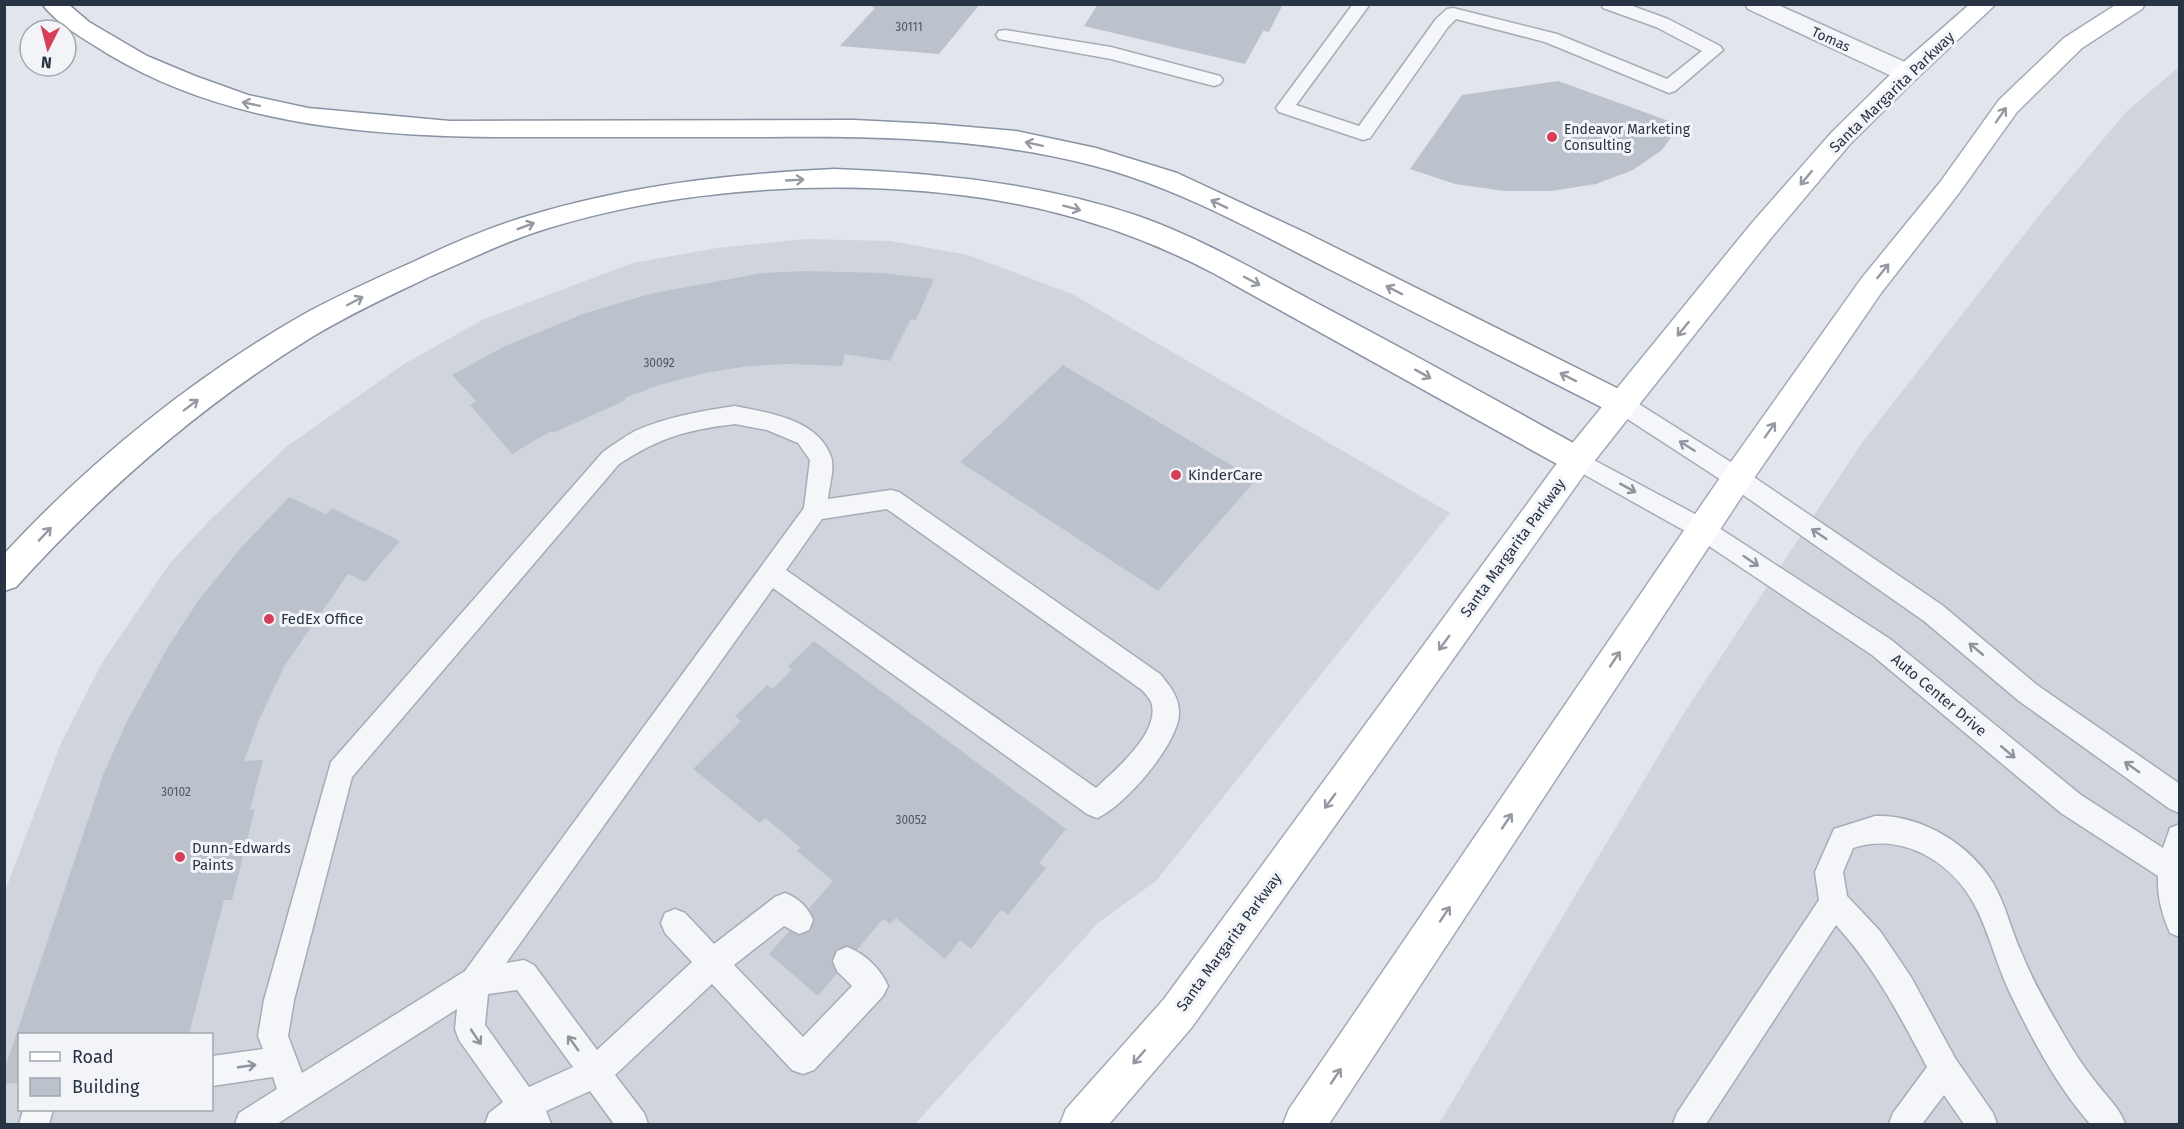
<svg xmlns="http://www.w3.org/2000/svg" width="2184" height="1129" font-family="'Fira Sans',sans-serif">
  <rect width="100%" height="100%" fill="#e2e5eb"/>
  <g fill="#d0d5dd" fill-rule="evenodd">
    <polygon points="2179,67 2179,1124 1439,1124 1684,713 1861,444 2041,213 2127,111"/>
    <path d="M805 239 890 241 968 255 1072 294 1450 513 1156 881 1098 923 915 1124H5L4 894 61 743 102 663 170 563 209 521 286 447 404 364 484 319 633 263 717 248ZM20 1034H212V1110H20Z"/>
  </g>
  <g fill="#bbc2cb">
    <polygon points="866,4 980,4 939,54 840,46 875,8"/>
    <polygon points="1098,4 1283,4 1269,32 1263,31 1245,64 1084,26"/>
    <polygon points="1558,81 1680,125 1662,150 1633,170 1596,184 1551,191 1504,191 1455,184 1410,169 1462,95"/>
    <polygon points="806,271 882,273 934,279 916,320 911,319 890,361 845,354 842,366 788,364 749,366 704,373 656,386 625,398 626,400 553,433 551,431 512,454 470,405 476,401 452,375 503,347 583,314 649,294 762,273"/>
    <polygon points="1063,365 1256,480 1158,591 960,462"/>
    <polygon points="289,497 326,514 332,508 400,541 365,582 348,574 285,665 259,720 244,761 263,760 250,810 255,809 232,900 224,900 189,1034 20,1034 20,1083 4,1084 4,1071 103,775 126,723 168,647 198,601 239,550"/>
    <polygon points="814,641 1066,829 1039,863 1046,868 1008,915 1001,910 971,949 960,940 945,959 896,918 890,924 883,919 818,996 769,954 833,881 797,851 800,847 765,818 760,823 693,769 741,721 735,716 767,685 772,689 792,670 788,666"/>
  </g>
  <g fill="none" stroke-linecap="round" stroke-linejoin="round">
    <defs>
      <g id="lane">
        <polygon points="1353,4 1370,4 1296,105 1359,126 1436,19 1447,9 1453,8 1557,34 1667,79 1702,51 1656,27 1603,8 1601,4 1627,4 1668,19 1720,46 1723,50 1675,91 1669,93 1545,42 1456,19 1448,27 1370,138 1363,140 1279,112 1276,108"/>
        <polygon points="1005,30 1111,47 1220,76 1223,80 1220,84 1214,86 1111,59 999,39 996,35 999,31"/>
        <polygon points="1620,394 1628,397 1745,471 1942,605 2037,685 2180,784 2180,813 2170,809 2019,701 1924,621 1729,485 1612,409 1609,403 1612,397"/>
        <path d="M735 406C769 413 818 419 831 457 835 468 829 487 828 499L891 490 899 492 1160 674C1170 686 1180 698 1179 715 1177 745 1124 807 1097 818L1087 814 773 588 506 963 524 960 534 965 597 1050 692 962 665 933 661 923 665 913 675 909 685 913 714 944 775 897 785 893C798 898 808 907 813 920L809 930 799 934 784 926 734 965 803 1037 852 986 837 971 833 961 837 951 847 947C864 953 881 969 888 986L883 996 814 1070 803 1074 792 1070 712 984 615 1075 644 1113 648 1124H614L590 1091 546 1111 551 1124H485L489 1113 503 1102 459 1040 455 1029 457 1009 277 1124H235L239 1113 277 1089 273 1077 212 1086V1056L263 1049 258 1036 264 1000 331 762 603 452C613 445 624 437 635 431 666 417 701 411 735 406ZM735 424 767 430 798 443 810 460 804 508 465 971 302 1073 288 1036 294 1000 352 777 619 464C661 437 686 430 735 424ZM887 509 1142 690C1146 695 1151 699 1152 705 1158 735 1115 770 1096 788L786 570 822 519ZM517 990 573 1067 529 1087 485 1025 488 994Z"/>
        <path d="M1577 451 1710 522 1890 639 2081 795 2163 848 2170 828 2180 824V937L2170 933C2162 914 2157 897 2158 876L2061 813 1872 655 1694 536 1569 466 1566 460 1569 454Z"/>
        <path d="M1875 816C1920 814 1970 844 1993 883 2006 905 2011 931 2022 954 2033 982 2049 1009 2064 1035 2073 1051 2083 1066 2094 1080 2105 1095 2120 1108 2125 1124H2090C2057 1086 2033 1041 2011 995 1996 965 1989 930 1973 902 1949 860 1901 832 1853 848L1843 872 1847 896 1880 931 1911 977 1955 1058 1993 1113 1997 1124H1964L1944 1095 1922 1124H1889L1893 1113 1927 1067C1900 1016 1875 968 1836 925L1706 1124H1673L1677 1113 1819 900 1815 872 1834 829Z"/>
        <polygon points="23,1110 53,1110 49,1124 19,1124"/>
      </g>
      <polygon id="street" points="1745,4 1776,4 1916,67 1919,73 1916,79 1907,81 1898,79 1748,9"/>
      <g id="primary">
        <polygon points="1970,4 1996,4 1916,79 1850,144 1771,238 1588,469 1192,1027 1109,1124 1060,1124 1066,1109 1164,999 1566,451 1751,224 1832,132 1898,67"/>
        <polygon points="2117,4 2145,4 2142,9 2082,48 2017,112 1959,193 1881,293 1748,487 1329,1124 1283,1124 1289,1109 1726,469 1861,279 1941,181 1999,100 2064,38"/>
      </g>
      <g id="highway">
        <path d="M42 4H68L89 22 147 56 195 76 248 95 308 108 450 121 854 120 934 124 1016 131 1096 148 1177 173 1306 233 1631 395 1635 403 1631 411 1620 415 1609 411C1515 363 1421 316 1327 268 1251 229 1174 186 1091 165 986 138 877 136 769 137 697 137 624 137 552 137 402 138 241 134 108 54 85 39 59 26 42 4Z"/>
        <path d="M834 169C937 173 1039 183 1138 216 1198 237 1253 269 1309 299 1403 348 1495 400 1588 451L1593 460 1588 469 1577 473 1566 469 1215 274C1103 215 994 192 867 188 757 185 641 198 536 232 500 244 466 261 431 276 391 295 350 314 312 337 201 405 103 491 16 587L4 591V554C91 460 195 376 306 313 341 294 377 278 413 262 451 244 490 227 531 215 630 185 731 174 834 169Z"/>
      </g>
    </defs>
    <use href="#lane" stroke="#a6acb6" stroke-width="3"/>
    <use href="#street" stroke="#a6acb6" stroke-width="3"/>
    <use href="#primary" stroke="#a0aab8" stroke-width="3"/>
    <use href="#highway" stroke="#8893a3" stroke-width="3"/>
    <use href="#lane" fill="#f5f6f9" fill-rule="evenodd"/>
    <use href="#street" fill="#f5f6f9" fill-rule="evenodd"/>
    <use href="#primary" fill="#fff" fill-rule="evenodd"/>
    <use href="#highway" fill="#fff" fill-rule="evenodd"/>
  </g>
  <defs><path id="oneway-shaft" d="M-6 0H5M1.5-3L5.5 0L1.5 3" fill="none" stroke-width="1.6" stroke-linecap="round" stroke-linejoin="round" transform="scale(1.5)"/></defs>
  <g stroke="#9499a2">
    <use href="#oneway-shaft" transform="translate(251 104) rotate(-168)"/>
    <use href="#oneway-shaft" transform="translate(2001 115) rotate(-55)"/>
    <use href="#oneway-shaft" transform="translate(1034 144) rotate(-168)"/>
    <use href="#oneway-shaft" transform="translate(1806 178) rotate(130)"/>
    <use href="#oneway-shaft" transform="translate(795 180) rotate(-3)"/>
    <use href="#oneway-shaft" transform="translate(1219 204) rotate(-154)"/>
    <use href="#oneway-shaft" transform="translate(1072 208) rotate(15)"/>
    <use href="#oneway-shaft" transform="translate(526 226) rotate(-21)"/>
    <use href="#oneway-shaft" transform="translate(1883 271) rotate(-51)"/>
    <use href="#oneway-shaft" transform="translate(1252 281) rotate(28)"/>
    <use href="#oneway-shaft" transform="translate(1394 290) rotate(-153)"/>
    <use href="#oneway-shaft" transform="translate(355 301) rotate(-28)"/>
    <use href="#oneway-shaft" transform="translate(1683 329) rotate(129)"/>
    <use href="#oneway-shaft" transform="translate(1423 374) rotate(29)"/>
    <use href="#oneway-shaft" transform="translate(1568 377) rotate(-153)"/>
    <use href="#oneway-shaft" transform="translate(191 405) rotate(-37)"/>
    <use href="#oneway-shaft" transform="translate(1770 430) rotate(-55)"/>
    <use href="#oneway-shaft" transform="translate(45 534) rotate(-47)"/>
    <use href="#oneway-shaft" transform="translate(1444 643) rotate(126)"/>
    <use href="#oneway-shaft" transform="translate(1615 659) rotate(-56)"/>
    <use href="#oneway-shaft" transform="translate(1330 801) rotate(126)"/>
    <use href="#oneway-shaft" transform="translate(1507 821) rotate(-56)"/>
    <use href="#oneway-shaft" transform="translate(1445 914) rotate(-56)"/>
    <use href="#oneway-shaft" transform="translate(1139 1057) rotate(131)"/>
    <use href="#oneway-shaft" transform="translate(1336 1076) rotate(-56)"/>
  </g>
  <g stroke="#8e949e">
    <use href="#oneway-shaft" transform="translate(1687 446) rotate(-148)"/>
    <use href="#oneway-shaft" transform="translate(1628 488) rotate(29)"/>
    <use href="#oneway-shaft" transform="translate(1819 534) rotate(-146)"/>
    <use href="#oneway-shaft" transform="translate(1751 561) rotate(34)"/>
    <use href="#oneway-shaft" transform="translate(1976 649) rotate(-140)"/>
    <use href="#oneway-shaft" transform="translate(2008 752) rotate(40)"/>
    <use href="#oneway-shaft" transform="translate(2132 767) rotate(-145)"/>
    <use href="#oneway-shaft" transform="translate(476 1037) rotate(56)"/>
    <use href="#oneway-shaft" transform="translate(573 1043) rotate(-126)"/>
    <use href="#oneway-shaft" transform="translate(247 1066) rotate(-8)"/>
  </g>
  <g fill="#d73f58" stroke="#f2f4f8" stroke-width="2">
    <circle cx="1552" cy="137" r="6"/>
    <circle cx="1176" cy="475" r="6"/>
    <circle cx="269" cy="619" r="6"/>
    <circle cx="180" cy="857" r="6"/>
  </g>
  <g text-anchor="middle" stroke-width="6" stroke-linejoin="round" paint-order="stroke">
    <g font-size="12" fill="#4d5766">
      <text x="909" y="31">30111</text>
      <text x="659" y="367">30092</text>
      <text x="176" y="796">30102</text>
      <text x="911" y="824">30052</text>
    </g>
    <g font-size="14" fill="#283344" stroke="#f2f4f8">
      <text transform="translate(1831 39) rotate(24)" y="5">Tomas</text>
    </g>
    <g font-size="14" fill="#283344" stroke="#f2f4f8" text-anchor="start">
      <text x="1564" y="134">Endeavor Marketing<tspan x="1564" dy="16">Consulting</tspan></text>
    </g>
    <g font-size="15" fill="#283344" stroke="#f2f4f8">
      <text transform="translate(1892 92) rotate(-44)" y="5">Santa Margarita Parkway</text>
      <text transform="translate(1513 548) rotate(-54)" y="5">Santa Margarita Parkway</text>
      <text transform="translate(1939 695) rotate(40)" y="5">Auto Center Drive</text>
      <text transform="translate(1229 942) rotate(-54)" y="5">Santa Margarita Parkway</text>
    </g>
    <g font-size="15" fill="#283344" stroke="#f2f4f8" text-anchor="start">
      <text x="1188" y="480">KinderCare</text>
      <text x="281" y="624">FedEx Office</text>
      <text x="192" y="853">Dunn-Edwards<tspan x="192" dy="17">Paints</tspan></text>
    </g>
  </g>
  <rect width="2184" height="1129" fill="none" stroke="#283344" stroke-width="12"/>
  <rect x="18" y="1033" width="195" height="78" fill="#f2f4f8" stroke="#a1a7b0" stroke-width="1.5"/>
  <rect x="30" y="1052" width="30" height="9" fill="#ffffff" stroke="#a1a7b0" stroke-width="1.5"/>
  <text x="72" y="1063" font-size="18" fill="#283344">Road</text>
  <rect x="30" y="1078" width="30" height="18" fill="#bbc2cb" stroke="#a1a7b0" stroke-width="1.5"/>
  <text x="72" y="1093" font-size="18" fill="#283344">Building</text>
  <g transform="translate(48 48) rotate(186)"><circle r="28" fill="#f2f4f8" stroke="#a1a7b0" stroke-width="1.5"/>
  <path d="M0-4.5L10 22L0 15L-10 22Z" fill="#d73f58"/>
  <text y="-9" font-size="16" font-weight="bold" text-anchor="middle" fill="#283344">N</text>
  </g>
</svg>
